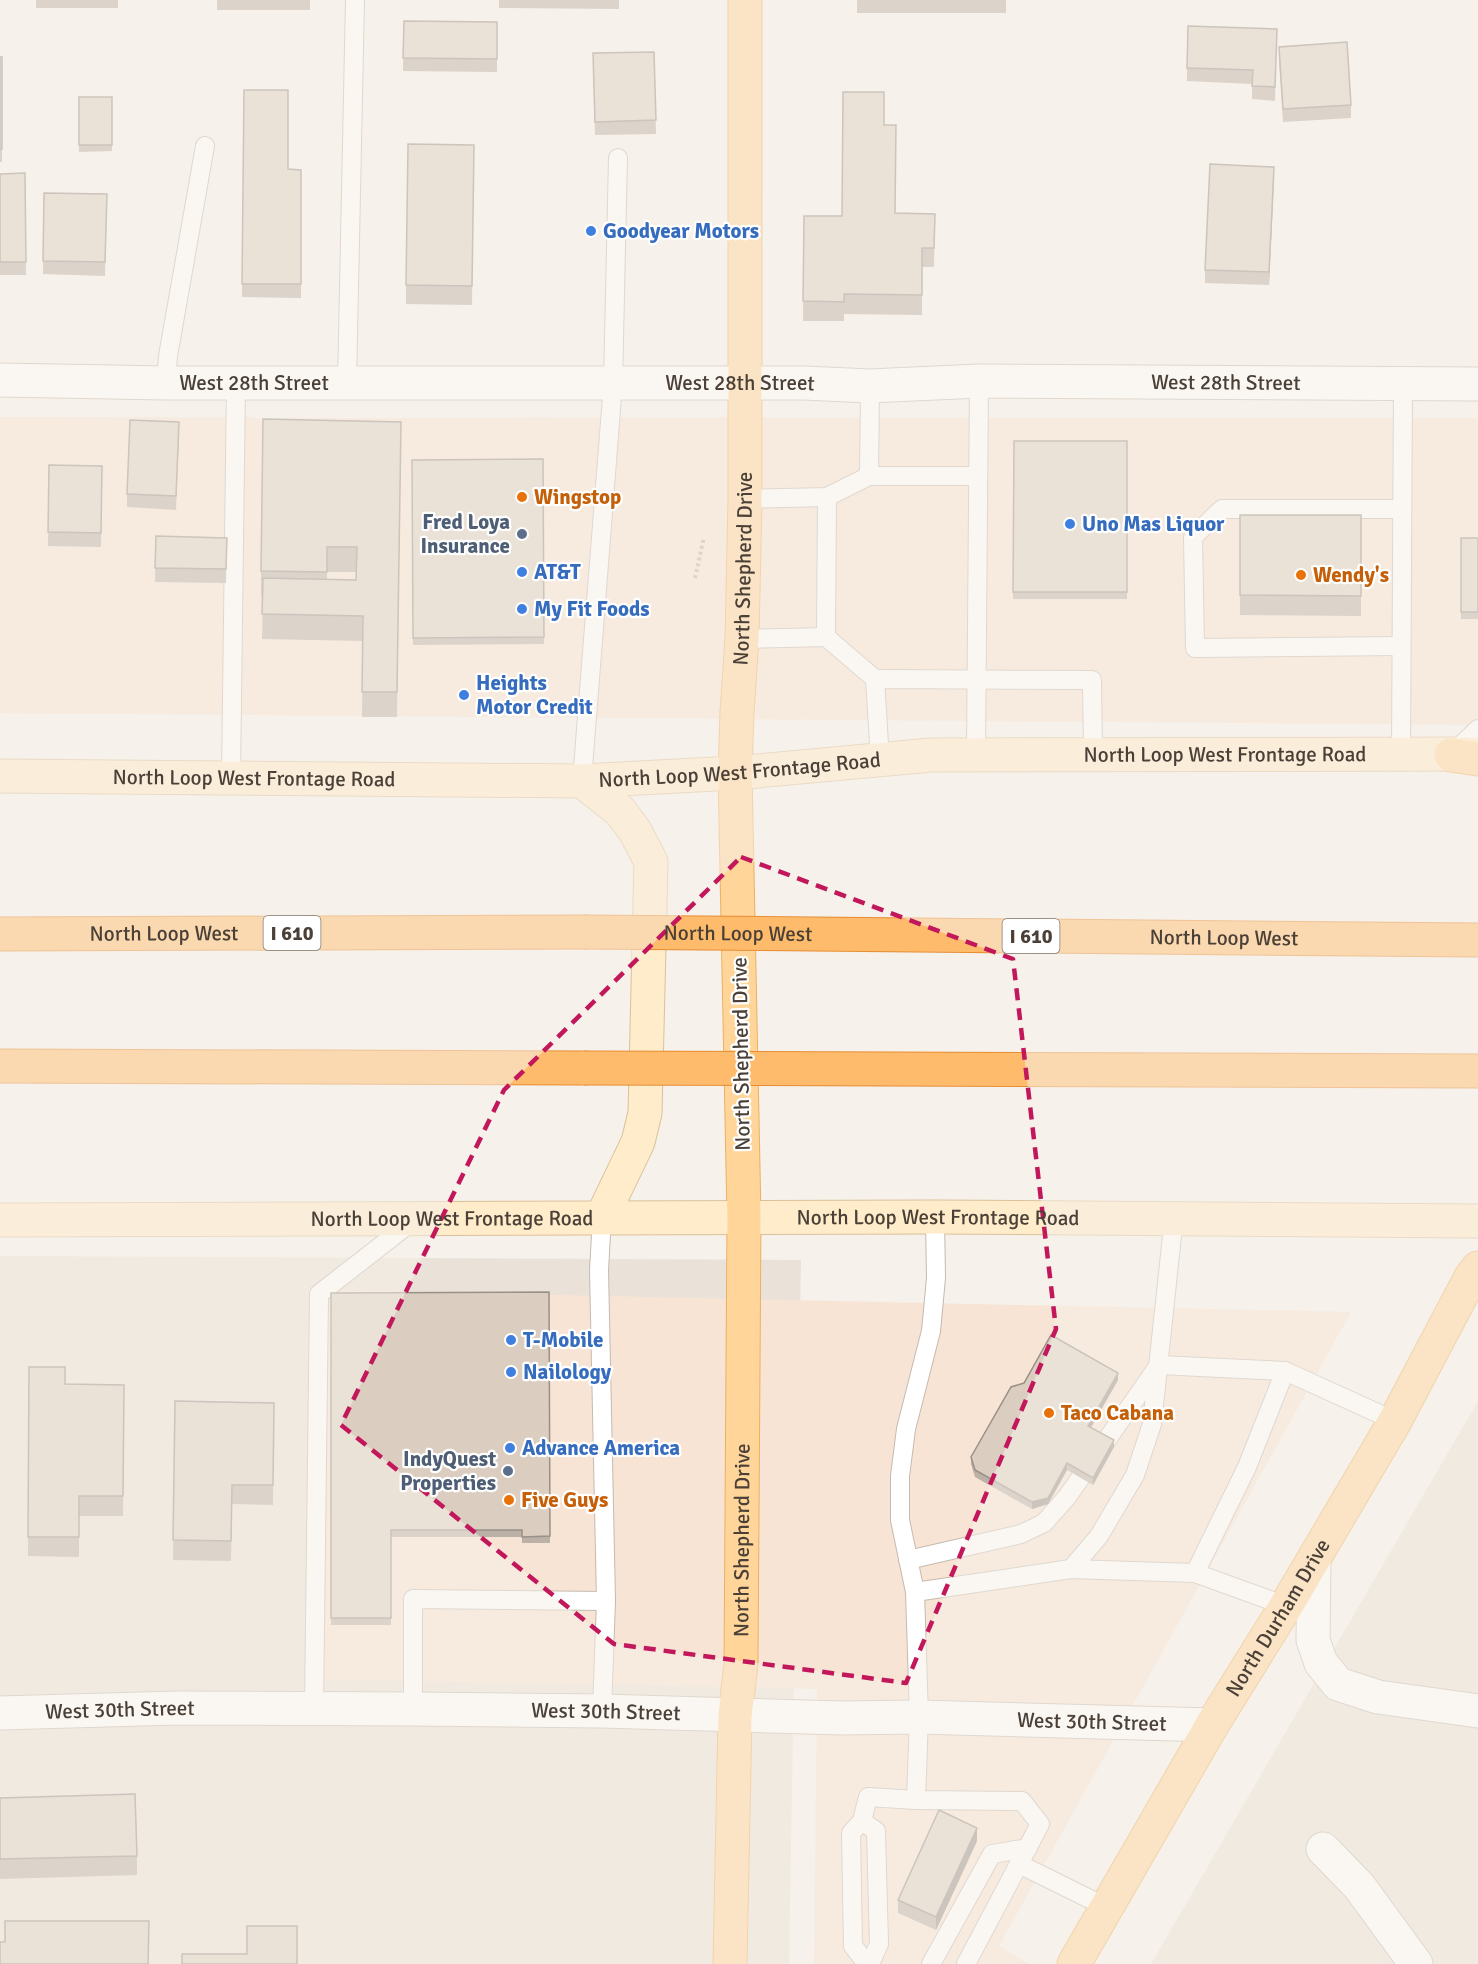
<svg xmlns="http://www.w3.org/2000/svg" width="1478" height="1964" font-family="Signika,sans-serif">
  <rect width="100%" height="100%" fill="#f6f1ea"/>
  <g fill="#eae2d8">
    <polygon points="0,1256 801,1260 789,1964 0,1964"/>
    <polygon points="1478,1401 1478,1964 1151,1964"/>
  </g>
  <g fill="#f8e4d5">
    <polygon points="0,417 1478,418 1478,725 0,713"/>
    <polygon points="316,1290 1351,1312 999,1946 1029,1964 814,1964 817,1689 308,1679"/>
  </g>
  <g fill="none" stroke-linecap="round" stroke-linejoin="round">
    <defs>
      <g id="service">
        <polyline points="166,383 168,356 205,146"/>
        <polyline points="347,384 355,0"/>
        <polyline points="870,386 869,476 978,476"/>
        <polyline points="745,499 827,497 869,476"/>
        <polyline points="826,637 827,497"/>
        <polyline points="742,639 826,637 875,679"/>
        <polyline points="1401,646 1195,648 1193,537 1222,509 1402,509"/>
        <polyline points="1453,753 1478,729"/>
        <polyline points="976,755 979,381"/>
        <polyline points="1401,755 1403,384"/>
        <polyline points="880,760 875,679 1092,680 1093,755"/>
        <polyline points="231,778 236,383"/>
        <polyline points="582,781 613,384 618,158"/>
        <polyline points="602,1217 599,1270 606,1601"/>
        <polyline points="935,1217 936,1278 931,1331 906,1429 900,1476 900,1520 915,1592 919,1717 916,1800 1022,1801 1040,1824 966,1964"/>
        <polyline points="908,1560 1021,1534 1044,1523 1067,1497 1159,1365 1285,1371 1395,1421"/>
        <polyline points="1071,1569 1099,1536 1135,1475 1152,1424 1174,1217"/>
        <polyline points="1195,1573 1247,1467 1285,1371"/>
        <polyline points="915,1592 1071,1569 1195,1573 1286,1606"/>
        <polyline points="314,1709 319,1294 414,1220"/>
        <polyline points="413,1709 413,1599 606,1601 602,1711"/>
        <polyline points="862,1821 876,1831 879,1944 870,1964"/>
        <polyline points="1019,1864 1106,1907"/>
        <polyline points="867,1964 853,1946 851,1833 862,1821 868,1797 916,1800"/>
        <polyline points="931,1964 992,1854 1028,1848"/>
      </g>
      <g id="minor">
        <path id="s1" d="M0 380 166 383H804L870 386 979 381 1478 384"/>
        <polyline points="1314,1559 1313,1640 1321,1663 1338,1684 1378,1697 1478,1711"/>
        <path id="s2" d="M0 1713 176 1708 413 1709 602 1711 842 1718 919 1717 1212 1725"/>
        <polyline points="1323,1849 1359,1886 1416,1964"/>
      </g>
      <g id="secondary">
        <path id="s3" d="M0 776 582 781 735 773 931 755 1478 754"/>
        <polyline points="582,781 620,811 635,831 651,862 645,1113 638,1142 602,1217"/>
        <path id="s4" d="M0 1220 935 1217 1478 1221"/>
      </g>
      <g id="primary">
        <polyline points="1451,755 1478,759"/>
        <path id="s5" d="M730 1964 735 1716 741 1664 744 1217 735 773 737 712 742 639 745 499V0"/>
        <path id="s6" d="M1074 1964 1212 1725 1286 1606 1395 1421 1471 1277 1478 1268"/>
      </g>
      <g id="motorway">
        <path id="s7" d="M0 934 584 932"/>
        <polyline points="0,1066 584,1068"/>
      </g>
    </defs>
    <use href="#service" stroke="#c5baaf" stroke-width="20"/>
    <use href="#minor" stroke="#c5baaf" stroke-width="35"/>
    <use href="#secondary" stroke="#dbc19a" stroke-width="35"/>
    <use href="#primary" stroke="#ebb063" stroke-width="35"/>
    <use href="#motorway" stroke="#e68d33" stroke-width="35"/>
    <polyline stroke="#c5b19c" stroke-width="4" stroke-dasharray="3 3" stroke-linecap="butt" points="695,578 704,537"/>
    <use href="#service" stroke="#fff" stroke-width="18"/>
    <use href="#minor" stroke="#fff" stroke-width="33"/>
    <use href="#secondary" stroke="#ffeccb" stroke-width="33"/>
    <use href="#primary" stroke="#ffd59a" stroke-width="33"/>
    <use href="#motorway" stroke="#ffbb6c" stroke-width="33"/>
    <defs>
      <g id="motorway-bridge">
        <path id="s8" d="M584 932 1478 940"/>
        <polyline points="584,1068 1478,1071"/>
      </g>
    </defs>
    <use href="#motorway-bridge" stroke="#e68d33" stroke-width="35" stroke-linecap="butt"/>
    <use href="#motorway-bridge" stroke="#ffbb6c" stroke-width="33"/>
  </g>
  <g fill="#bcb1a6" fill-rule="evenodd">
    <rect x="36" y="0" width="82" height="8"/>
    <rect x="217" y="0" width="93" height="10"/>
    <polygon points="499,0 619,0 619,9 499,8"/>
    <rect x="857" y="0" width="149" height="13"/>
    <polygon points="404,21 497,22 497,72 403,71"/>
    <polygon points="1277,29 1275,101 1252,99 1252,84 1187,81 1187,68"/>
    <polygon points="1279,47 1351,105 1351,118 1283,122 1279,61"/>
    <polygon points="654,52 656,134 595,135 593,53"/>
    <rect x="0" y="57" width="2" height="105"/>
    <polygon points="244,90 288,169 301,170 301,298 242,297"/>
    <polygon points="79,97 112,97 112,151 79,152"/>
    <polygon points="884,125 895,213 935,214 934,267 922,267 922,315 844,314 844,321 803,321 804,216 842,216"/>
    <polygon points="474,145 472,305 406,304 406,285"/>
    <polygon points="25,173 26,275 0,275 0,174"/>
    <polygon points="1274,180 1269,285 1205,283 1205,270"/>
    <polygon points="44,193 107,194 105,276 43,274"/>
    <path d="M401 422 397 717H362L363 641 262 639 263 596H261V571ZM327 572H356V580L327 579Z"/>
    <polygon points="179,435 176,510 127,507 127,494"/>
    <polygon points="1014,441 1127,441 1127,599 1013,599"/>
    <polygon points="543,459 544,644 413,645 412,460"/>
    <polygon points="49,465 102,466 101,547 48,546"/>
    <polygon points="1240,515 1361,515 1361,616 1240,615"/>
    <polygon points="156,536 227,538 226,583 155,582"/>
    <rect x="1461" y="538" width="17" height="81"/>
    <polygon points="549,1292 550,1543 522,1543 522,1537 391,1537 391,1625 331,1625 331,1293"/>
    <polygon points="29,1367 65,1384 124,1385 123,1516 79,1516 79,1557 28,1556"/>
    <polygon points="1118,1380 1091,1427 1114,1447 1093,1485 1067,1470 1048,1504 1032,1509 975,1477 971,1464 971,1457"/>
    <polygon points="175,1401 274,1403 273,1505 232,1504 231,1561 173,1560"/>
    <polygon points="0,1798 137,1856 137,1875 0,1879"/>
    <polygon points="977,1841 936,1930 898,1913 898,1900"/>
  </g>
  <g fill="#999087">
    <polygon points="1274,167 1274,180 1269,285 1269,272"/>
    <polygon points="1118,1373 1118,1380 1088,1433 1088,1426"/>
    <polygon points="1114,1440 1114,1447 1093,1485 1093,1478"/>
    <polygon points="1067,1463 1067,1470 1048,1504 1032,1509 1032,1502"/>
    <polygon points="977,1828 977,1841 936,1930 936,1917"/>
  </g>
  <g fill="#dbcec1" stroke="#999087" stroke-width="1.5">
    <polygon points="404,21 497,22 497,59 403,58"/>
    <polygon points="1188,26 1277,29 1275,87 1252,86 1253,70 1187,68"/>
    <polygon points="1347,42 1351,105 1283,109 1279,47"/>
    <polygon points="654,52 656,120 595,122 593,53"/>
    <rect x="0" y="57" width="2" height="92"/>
    <polygon points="244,90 288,90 288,169 301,170 301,284 242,284"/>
    <polygon points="843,92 884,92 884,125 896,125 895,213 935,214 934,248 922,248 922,295 844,294 844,302 803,301 804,216 842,216"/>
    <rect x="79" y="97" width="33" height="48"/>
    <polygon points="408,144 474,145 472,286 406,285"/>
    <polygon points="1210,164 1274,167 1269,272 1205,270"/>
    <polygon points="25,173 26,262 0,262 0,174"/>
    <polygon points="44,193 107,194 105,262 43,261"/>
    <polygon points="263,419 401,422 397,692 362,692 363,616 262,614 263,578 356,580 357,547 327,547 327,572 261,571"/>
    <polygon points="130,420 179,422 176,496 127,494"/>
    <polygon points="1014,441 1127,441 1127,592 1013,592"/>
    <polygon points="543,459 544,637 413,638 412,460"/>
    <polygon points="49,465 102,466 101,533 48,532"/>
    <polygon points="1240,515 1361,515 1361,596 1240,595"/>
    <polygon points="156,536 227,538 226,569 155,568"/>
    <rect x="1461" y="538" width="17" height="74"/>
    <polygon points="549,1292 550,1536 522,1537 522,1530 391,1530 391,1618 331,1618 331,1293"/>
    <polygon points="1051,1335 1118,1373 1088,1426 1114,1440 1093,1478 1067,1463 1048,1498 1032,1502 975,1470 971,1457 1011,1387 1024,1383"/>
    <polygon points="29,1367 65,1367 65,1384 124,1385 123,1496 79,1496 79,1537 28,1537"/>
    <polygon points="175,1401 274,1403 273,1485 232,1485 231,1541 173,1540"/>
    <polygon points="135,1794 137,1856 0,1859 0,1798"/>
    <polygon points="939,1810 977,1828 936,1917 898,1900"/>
    <polygon points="5,1921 149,1921 148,1964 0,1964 0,1942 5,1942"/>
    <polygon points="247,1926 297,1926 297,1964 182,1964 182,1954 247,1954"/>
  </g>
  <path d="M0 0H1478V1964H0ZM741 857 1013 959 1056 1329 906 1683 614 1644 341 1425 504 1090Z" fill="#f6f1ea" fill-opacity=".55" fill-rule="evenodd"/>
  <path fill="none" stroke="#c2185b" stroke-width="4.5" stroke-dasharray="12 8" stroke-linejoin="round" d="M741 857 1013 959 1056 1329 906 1683 614 1644 341 1425 504 1090Z"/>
  <g fill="#3f7fe0" stroke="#fff" stroke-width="2">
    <circle cx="591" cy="231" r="6"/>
    <circle cx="1070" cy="524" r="6"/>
    <circle cx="522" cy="572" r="6"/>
    <circle cx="522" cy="609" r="6"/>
    <circle cx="464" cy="695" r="6"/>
    <circle cx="511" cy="1340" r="6"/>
    <circle cx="511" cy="1372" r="6"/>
    <circle cx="510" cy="1448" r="6"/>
  </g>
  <g fill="#e8710a" stroke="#fff" stroke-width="2">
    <circle cx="522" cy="497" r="6"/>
    <circle cx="1301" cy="575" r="6"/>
    <circle cx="1049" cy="1413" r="6"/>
    <circle cx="509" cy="1500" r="6"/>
  </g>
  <g fill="#5c6f8a" stroke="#fff" stroke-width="2">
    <circle cx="522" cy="534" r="6"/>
    <circle cx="508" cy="1471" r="6"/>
  </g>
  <g text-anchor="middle" stroke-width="4.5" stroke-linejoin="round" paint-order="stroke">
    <g fill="#fff" stroke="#807973" stroke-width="1.5">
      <rect x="263.5" y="916" width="57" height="34" rx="4.5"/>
      <rect x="1002.5" y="919" width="57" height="34" rx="4.5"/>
    </g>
    <g font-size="20" font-weight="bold" fill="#4a4037">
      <text x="292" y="940">I 610</text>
      <text x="1031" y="943">I 610</text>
    </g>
    <g font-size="21" font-weight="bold" fill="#366cbe" stroke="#fff" text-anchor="start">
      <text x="603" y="238">Goodyear Motors</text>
      <text x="1082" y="531">Uno Mas Liquor</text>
      <text x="534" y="579">AT&amp;T</text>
      <text x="534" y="616">My Fit Foods</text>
      <text x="476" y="690">Heights<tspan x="476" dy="24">Motor Credit</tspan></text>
      <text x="523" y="1347">T-Mobile</text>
      <text x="523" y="1379">Nailology</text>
      <text x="522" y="1455">Advance America</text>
    </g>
    <g font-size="21" fill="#4a4037" stroke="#fff">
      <text dy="7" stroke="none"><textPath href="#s1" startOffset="740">West 28th Street</textPath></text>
      <text dy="7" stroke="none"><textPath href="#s1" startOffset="1226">West 28th Street</textPath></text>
      <text dy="7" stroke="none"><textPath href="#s1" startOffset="254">West 28th Street</textPath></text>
      <text dy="7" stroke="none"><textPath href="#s5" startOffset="1396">North Shepherd Drive</textPath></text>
      <text dy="7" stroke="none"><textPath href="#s3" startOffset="1226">North Loop West Frontage Road</textPath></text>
      <text dy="7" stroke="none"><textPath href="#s3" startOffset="740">North Loop West Frontage Road</textPath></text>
      <text dy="7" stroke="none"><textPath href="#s3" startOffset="254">North Loop West Frontage Road</textPath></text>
      <text dy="7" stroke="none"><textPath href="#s7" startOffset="164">North Loop West</textPath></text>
      <text dy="7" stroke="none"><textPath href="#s8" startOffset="154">North Loop West</textPath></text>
      <text dy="7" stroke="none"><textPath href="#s8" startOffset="640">North Loop West</textPath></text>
      <text transform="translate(741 1054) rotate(-91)" y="7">North Shepherd Drive</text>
      <text dy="7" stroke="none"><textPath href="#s4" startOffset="938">North Loop West Frontage Road</textPath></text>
      <text dy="7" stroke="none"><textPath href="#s4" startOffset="452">North Loop West Frontage Road</textPath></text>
      <text dy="7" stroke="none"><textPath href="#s5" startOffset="424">North Shepherd Drive</textPath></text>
      <text dy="7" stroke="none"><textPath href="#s6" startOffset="402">North Durham Drive</textPath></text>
      <text dy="7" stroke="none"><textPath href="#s2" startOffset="120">West 30th Street</textPath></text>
      <text dy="7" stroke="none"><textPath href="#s2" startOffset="606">West 30th Street</textPath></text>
      <text dy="7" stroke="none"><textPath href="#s2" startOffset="1092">West 30th Street</textPath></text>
    </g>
    <g font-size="21" font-weight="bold" fill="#c56008" stroke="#fff" text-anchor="start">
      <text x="534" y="504">Wingstop</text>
      <text x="1313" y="582">Wendy's</text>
      <text x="1061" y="1420">Taco Cabana</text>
      <text x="521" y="1507">Five Guys</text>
    </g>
    <g font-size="21" font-weight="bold" fill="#4e5e75" stroke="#fff" text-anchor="end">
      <text x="510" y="529">Fred Loya<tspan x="510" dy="24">Insurance</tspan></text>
      <text x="496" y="1466">IndyQuest<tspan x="496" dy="24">Properties</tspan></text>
    </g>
  </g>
</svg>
